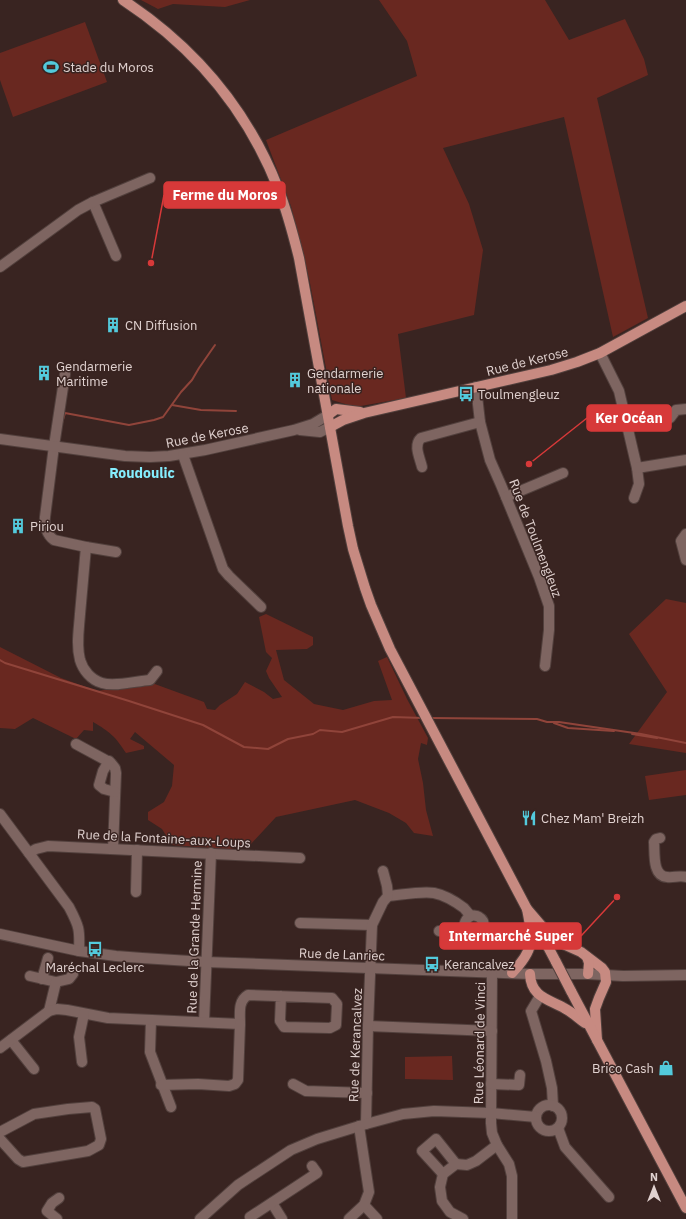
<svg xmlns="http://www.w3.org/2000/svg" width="686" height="1219" font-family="'IBM Plex Sans',sans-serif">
  <rect width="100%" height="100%" fill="#392421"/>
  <g fill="#692820">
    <polygon points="141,0 250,0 225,7 173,4 158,9"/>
    <polygon points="379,0 545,0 569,40 625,19 644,59 648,75 597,98 648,318 613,337 564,117 443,148 469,204 483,250 474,315 398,334 406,398 355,407 332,400 310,283 291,206 266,140 417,76 407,41"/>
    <polygon points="85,22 107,82 13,117 0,80 0,53"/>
    <polygon points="666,599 686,603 686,753 629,744 667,692 629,634"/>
    <path d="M266 614 313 637V645L307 649 276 650 284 680 314 704 343 710 374 701 392 700 378 661 387 657 407 699 428 738 427 745 421 743 418 759 423 783 426 810 433 836 414 833 406 823 389 813 355 800 276 817 249 846 229 849 172 845 162 829 148 820V812L164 802 172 786 174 765 135 732 130 739 144 746V749L126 753C115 736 110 732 93 722V731L84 730 76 739 33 718 15 729 0 728V647L61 678 97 691 152 683 204 702 207 709 215 710 220 705 237 694 245 682 264 692 273 699 282 697 269 678 266 671 272 658 266 652 259 617Z"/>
    <polygon points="686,770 686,795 649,800 645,776"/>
    <polygon points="452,1056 453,1080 405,1079 405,1057"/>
  </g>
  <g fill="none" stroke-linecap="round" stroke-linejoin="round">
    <g stroke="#90443a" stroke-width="2">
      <polyline points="172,405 201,410 236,411"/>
      <polyline points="62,423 65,413 129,425 154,420 163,417 181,392 192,380 199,368 215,345"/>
      <polyline points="0,660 5,663 129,701 203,725 244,747 268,749 288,739 313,734 320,730 342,732 393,717 423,718"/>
      <polyline points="429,718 537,719 547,722 559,722 641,734 686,743"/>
      <polyline points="554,723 568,728 614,731"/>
      <polyline points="632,734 657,738"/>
    </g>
    <defs>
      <g id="minor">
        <polyline points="93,202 116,256"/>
        <polyline points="0,267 78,210 93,202 150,178"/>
        <polyline points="600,353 619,391 637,468 639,484 634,498"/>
        <path d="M65 374 54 446 45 517C44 526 47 535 54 540L86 547 116 552"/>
        <polyline points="476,387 480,422 490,460 501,485 539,577 549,606 549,630 545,666"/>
        <polyline points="670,418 676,410 686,409"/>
        <polyline points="300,430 320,432 330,427"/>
        <polyline points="0,439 125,456 150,457 169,456 205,450 294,430 313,424 328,415"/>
        <polyline points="183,455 223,569 229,576 261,607"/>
        <path d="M422 467C420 458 413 445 421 438L480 422"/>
        <polyline points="637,468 686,460"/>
        <polyline points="506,497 563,473"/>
        <polyline points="686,534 681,541 686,560"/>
        <path d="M86 547C84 570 82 592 80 614 79 629 76 645 80 660 83 670 91 680 102 683 115 687 136 681 150 680L157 671"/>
        <polyline points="76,744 111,763 115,768 116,773 113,849"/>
        <polyline points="109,761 103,771 99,785 104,789 115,792"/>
        <path d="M0 814 69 907C79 926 80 929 79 951"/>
        <path d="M660 838 656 839 654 842C655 853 652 876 667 877 674 878 679 875 686 877"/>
        <polyline points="29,853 36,849 48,846 300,858"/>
        <polyline points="136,892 137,850"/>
        <path d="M388 896C401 895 421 891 434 893 444 895 456 902 464 908 466 910 468 914 471 915 473 916 476 915 479 917 486 921 485 932 477 934 465 938 459 922 471 916"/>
        <polyline points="300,923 372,925"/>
        <polyline points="439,931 468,933"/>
        <polyline points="0,934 79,951 116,956 142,958 206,962 530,974 588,974 623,976 686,975"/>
        <polyline points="492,972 491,1123 492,1133 497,1145 509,1164 512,1176 512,1219"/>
        <polyline points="30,976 56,982 69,979 73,974"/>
        <polyline points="42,979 48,958"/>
        <polyline points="540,996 531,1011 546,1061 552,1088 553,1106"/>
        <polyline points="49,1011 56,982"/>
        <polyline points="151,1020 150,1052 171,1107"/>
        <polyline points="204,1022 211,853"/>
        <polyline points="368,1026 492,1031"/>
        <polyline points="11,1040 34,1069"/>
        <path d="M0 1048 45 1014 49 1011 57 1009 67 1010 108 1018 240 1024C240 1012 238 1001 248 995L332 998 337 1004 336 1025 330 1028 284 1027 280 1021 281 996"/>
        <polyline points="82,1062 79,1037 84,1014"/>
        <polyline points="293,1084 306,1091 367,1093"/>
        <polyline points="491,1084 519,1085 520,1075"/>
        <polyline points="161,1085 198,1084 229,1086 235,1084 238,1080 240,1024"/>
        <circle cx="549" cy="1118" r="13"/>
        <polyline points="366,1124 368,1026 372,925 383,902 388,896 387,886 383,871"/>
        <polyline points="558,1128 565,1147 609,1197"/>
        <polyline points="0,1132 34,1114 68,1109 92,1107 95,1109 101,1139 99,1145 88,1151 23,1162 18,1159 0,1139"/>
        <polyline points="443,1174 422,1151 436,1139 456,1164"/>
        <polyline points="272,1203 282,1219"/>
        <polyline points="364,1205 377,1219"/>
        <polyline points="57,1219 47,1211 52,1203 59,1198"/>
        <polyline points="200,1219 238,1185 291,1150 317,1139 366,1124 403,1114 434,1111 491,1113 536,1117"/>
        <polyline points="251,1219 250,1217 317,1173 312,1166"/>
        <polyline points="349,1219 364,1205 369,1192 359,1126"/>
        <polyline points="463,1219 450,1212 442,1201 440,1187 443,1174 456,1164 467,1165 476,1161 497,1145"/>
      </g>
      <g id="major">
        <path d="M123 0C193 46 247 109 278 188 287 211 293 234 299 258L348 526 353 549 365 588 371 605 390 649 527 909 551 937 563 944 581 952 602 968 605 972 606 982 599 998 595 1009 597 1040"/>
        <polyline points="328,415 336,409 360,412"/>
        <polyline points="330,427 343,420 364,413 551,370 577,362 600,353 686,306"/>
        <polyline points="537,926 556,962"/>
        <polyline points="587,957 589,963 588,974"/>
        <path d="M512 973C535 949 533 940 527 909"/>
        <path d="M530 974C531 997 548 999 564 1008 572 1012 578 1018 585 1023"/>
        <polyline points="571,991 686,1208"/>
      </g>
    </defs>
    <use href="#minor" stroke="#52403d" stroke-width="12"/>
    <use href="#major" stroke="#52403d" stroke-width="12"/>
    <use href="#minor" stroke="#7e6561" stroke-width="10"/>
    <use href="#major" stroke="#c78a81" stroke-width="10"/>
    <defs>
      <polyline id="major-bridge" points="556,962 571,991"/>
    </defs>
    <use href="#major-bridge" stroke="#52403d" stroke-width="12" stroke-linecap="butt"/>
    <use href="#major-bridge" stroke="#c78a81" stroke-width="10"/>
  </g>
  <defs>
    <symbol id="stadium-bare" viewBox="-9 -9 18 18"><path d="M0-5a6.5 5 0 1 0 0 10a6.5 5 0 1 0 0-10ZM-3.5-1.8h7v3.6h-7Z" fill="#53cadc" stroke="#392421" stroke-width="2.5" paint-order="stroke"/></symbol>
    <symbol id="building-bare" viewBox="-9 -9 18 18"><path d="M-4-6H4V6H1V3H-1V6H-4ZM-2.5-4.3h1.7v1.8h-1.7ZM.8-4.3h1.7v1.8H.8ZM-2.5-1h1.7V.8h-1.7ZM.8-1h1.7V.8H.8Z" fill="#53cadc" stroke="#392421" stroke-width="2.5" paint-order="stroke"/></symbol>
    <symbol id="bus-bare" viewBox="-9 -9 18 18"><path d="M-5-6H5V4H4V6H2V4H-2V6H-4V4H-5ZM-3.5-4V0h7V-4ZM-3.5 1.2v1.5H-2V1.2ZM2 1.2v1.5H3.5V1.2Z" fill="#53cadc" stroke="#392421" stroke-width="2.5" paint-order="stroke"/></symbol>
    <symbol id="restaurant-bare" viewBox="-9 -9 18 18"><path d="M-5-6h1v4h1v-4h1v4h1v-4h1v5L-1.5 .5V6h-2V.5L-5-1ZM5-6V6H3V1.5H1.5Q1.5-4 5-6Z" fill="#53cadc" stroke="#392421" stroke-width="2.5" paint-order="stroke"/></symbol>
    <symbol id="shop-bare" viewBox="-9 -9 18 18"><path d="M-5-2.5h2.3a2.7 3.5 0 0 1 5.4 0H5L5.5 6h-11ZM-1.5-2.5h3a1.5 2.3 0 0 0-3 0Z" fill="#53cadc" stroke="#392421" stroke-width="2.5" paint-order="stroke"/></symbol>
  </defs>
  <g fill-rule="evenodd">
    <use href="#stadium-bare" x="40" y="56" width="22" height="22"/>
    <use href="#building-bare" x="102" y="314" width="22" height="22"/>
    <use href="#building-bare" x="33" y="362" width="22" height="22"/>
    <use href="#building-bare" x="284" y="369" width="22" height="22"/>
    <use href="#bus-bare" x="455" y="383" width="22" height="22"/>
    <use href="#building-bare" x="7" y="515" width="22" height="22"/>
    <use href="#restaurant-bare" x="518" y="807" width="22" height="22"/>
    <use href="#bus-bare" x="84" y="938" width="22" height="22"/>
    <use href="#bus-bare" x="421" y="953" width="22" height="22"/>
    <use href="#shop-bare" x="655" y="1057" width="22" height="22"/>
  </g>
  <g text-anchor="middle" stroke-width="3" stroke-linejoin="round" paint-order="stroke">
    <g font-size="13" fill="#e0d1cf" stroke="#392421" text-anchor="start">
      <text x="63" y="72">Stade du Moros</text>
      <text x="125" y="330">CN Diffusion</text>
      <text x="56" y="371">Gendarmerie<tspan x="56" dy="15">Maritime</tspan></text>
      <text x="307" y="378">Gendarmerie<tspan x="307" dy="15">nationale</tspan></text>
      <text x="478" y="399">Toulmengleuz</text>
      <text x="30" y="531">Piriou</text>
      <text x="541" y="823">Chez Mam' Breizh</text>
      <text x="444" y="969">Kerancalvez</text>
      <text x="95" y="972" text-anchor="middle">Maréchal Leclerc</text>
      <text x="654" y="1073" text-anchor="end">Brico Cash</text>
    </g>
    <g font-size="13" fill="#e0d1cf" stroke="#392421">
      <text transform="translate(527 361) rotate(-14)" y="5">Rue de Kerose</text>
      <text transform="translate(207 435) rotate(-11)" y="5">Rue de Kerose</text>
      <text transform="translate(536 538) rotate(69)" y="5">Rue de Toulmengleuz</text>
      <text transform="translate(164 838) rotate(3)" y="5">Rue de la Fontaine-aux-Loups</text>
      <text transform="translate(194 937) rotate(-88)" y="5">Rue de la Grande Hermine</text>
      <text transform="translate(342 954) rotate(2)" y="5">Rue de Lanriec</text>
      <text transform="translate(479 1043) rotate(-89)" y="5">Rue Léonard de Vinci</text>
      <text transform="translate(355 1045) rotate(-88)" y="5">Rue de Kerancalvez</text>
    </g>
    <g font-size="14" font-weight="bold" fill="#85eefe" stroke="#392421">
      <text x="142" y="478">Roudoulic</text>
    </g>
  </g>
  <path fill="none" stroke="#d73939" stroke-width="1.5" d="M151 263L164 195M529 464L587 418M617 897L581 936"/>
  <g fill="#d73939" stroke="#392421" stroke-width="1.5">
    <circle cx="151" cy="263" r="4"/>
    <circle cx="529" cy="464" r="4"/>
    <circle cx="617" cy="897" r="4"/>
  </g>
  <g fill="#d73939" stroke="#d73939" stroke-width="1.5">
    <rect x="164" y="182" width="121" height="26" rx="4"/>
    <rect x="587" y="405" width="84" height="26" rx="4"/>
    <rect x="440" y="923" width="141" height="26" rx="4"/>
  </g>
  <g font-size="14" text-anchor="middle" font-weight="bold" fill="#fff">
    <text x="225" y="200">Ferme du Moros</text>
    <text x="629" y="423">Ker Océan</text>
    <text x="511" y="941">Intermarché Super</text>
  </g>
  <g transform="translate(654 1187)" stroke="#392421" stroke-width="3" paint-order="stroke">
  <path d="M0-3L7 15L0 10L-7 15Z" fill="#e0d1cf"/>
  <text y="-6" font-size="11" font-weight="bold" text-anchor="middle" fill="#e0d1cf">N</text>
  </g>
</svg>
